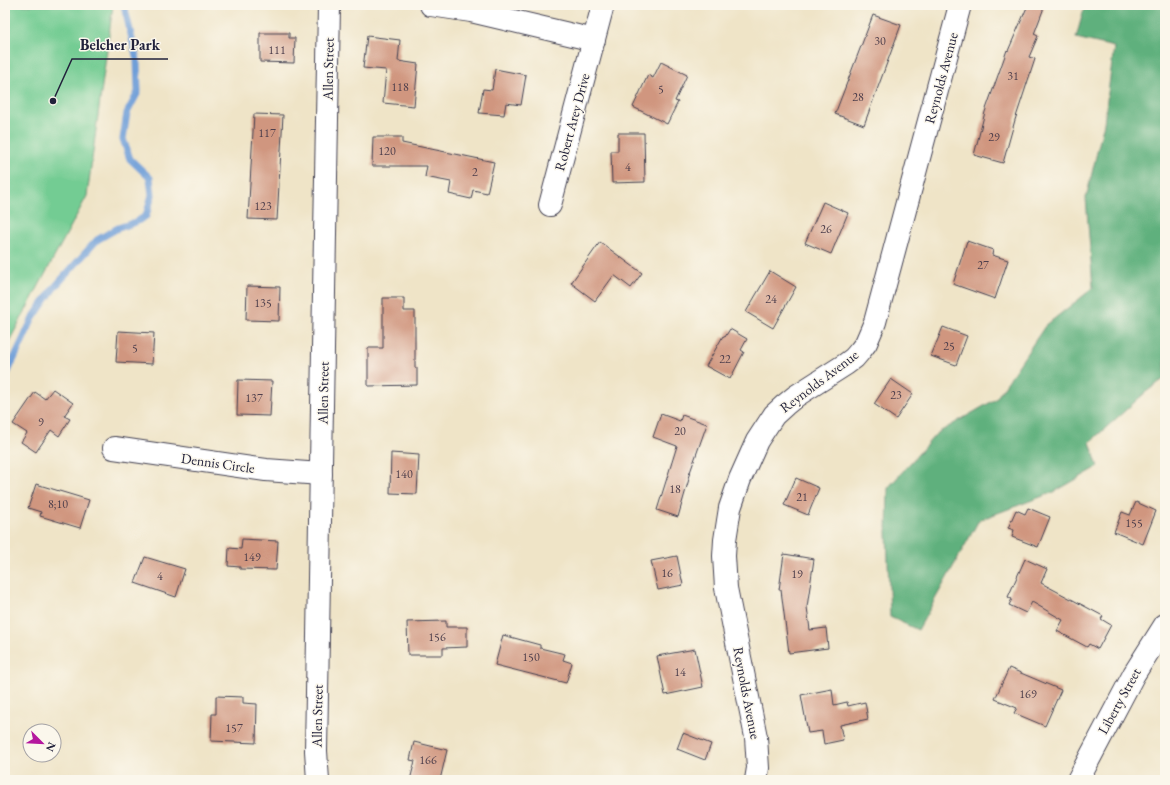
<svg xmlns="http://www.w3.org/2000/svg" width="1170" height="785" font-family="'EB Garamond',serif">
  <rect width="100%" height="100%" fill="#fbf7ec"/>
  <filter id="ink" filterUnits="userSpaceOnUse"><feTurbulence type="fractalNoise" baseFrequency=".025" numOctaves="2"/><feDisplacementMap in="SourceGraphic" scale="8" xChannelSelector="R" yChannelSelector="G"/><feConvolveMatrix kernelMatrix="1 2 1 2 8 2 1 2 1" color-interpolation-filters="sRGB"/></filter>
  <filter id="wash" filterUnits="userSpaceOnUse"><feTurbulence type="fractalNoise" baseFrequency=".012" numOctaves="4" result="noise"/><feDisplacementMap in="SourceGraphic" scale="16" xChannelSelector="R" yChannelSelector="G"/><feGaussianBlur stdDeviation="0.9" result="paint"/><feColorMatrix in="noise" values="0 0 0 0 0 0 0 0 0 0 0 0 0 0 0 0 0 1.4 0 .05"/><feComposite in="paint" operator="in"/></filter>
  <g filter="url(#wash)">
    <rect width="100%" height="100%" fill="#efe4c7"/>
    <polygon fill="#73cc93" stroke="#4a7767" points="5,5 113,5 87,196 5,349"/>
    <polygon fill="#5eb07d" stroke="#40695c" points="1085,5 1165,5 1165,378 1146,392 1090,442 1098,467 1054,492 979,520 918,630 890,617 887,533 888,488 936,434 996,399 1045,326 1093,288 1086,198 1104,123 1114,47 1076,38"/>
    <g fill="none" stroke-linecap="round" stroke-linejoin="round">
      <polyline stroke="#6e9ed8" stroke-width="7" points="5,378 33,318 53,289 97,240 118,228 136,222 146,216 152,195 150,178 130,159 123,139 127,113 138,92 137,60 124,5"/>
    </g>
    <g id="blocks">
      <g fill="#d0967f">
        <polygon points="1028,5 1045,5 1034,34 1038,36 1029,57 1035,59 1015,120 1003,163 974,155 985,112 1007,50 1008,51"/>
        <polygon points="873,15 901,25 864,125 835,114"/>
        <polygon points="260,33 289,33 289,38 295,38 294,63 260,62"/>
        <polygon points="367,36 400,40 398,61 418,64 414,106 383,103 386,70 363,68"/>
        <polygon points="661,62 687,75 675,101 678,102 667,124 633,107 648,75 653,78"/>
        <polygon points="495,69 526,75 521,105 506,103 504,115 479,113 483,89 492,90"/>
        <polygon points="254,114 283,115 277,220 248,219"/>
        <polygon points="618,133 644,133 645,182 612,183 611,151 618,151"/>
        <polygon points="373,137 402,137 402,143 494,162 487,193 473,190 471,199 449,194 451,182 425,177 427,166 372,166"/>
        <polygon points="823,202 848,213 831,254 805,243"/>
        <polygon points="967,241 993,250 992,255 1008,260 995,299 953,284"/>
        <polygon points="600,242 642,273 631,288 614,275 595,301 571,283"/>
        <polygon points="770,271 796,287 773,328 746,312"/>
        <polygon points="247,286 280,287 279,321 246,320"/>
        <polygon points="383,298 404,298 404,311 415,311 415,368 417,368 417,385 368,386 368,348 383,348"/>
        <polygon points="943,327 967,336 956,365 931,356"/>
        <polygon points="730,329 747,339 741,350 744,352 730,379 706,366 723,336 725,337"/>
        <polygon points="118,331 154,333 152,364 116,362"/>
        <polygon points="891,379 913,394 896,419 874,404"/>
        <polygon points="238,380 272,381 270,416 237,415"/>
        <polygon points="53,389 73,403 64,416 70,419 59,436 51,430 36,452 21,442 27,433 13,424 35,392 45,399"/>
        <polygon points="661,414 680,421 682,415 707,424 688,478 689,479 678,517 657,510 677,446 653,437"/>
        <polygon points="391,453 419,455 417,494 390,493"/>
        <polygon points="796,478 819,488 808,515 784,505"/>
        <polygon points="36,484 89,500 80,528 40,516 41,512 28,508"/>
        <polygon points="1136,502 1156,511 1143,544 1114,532 1122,512 1130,515"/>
        <polygon points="1028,508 1050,517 1038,547 1012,537 1014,530 1008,528 1016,510 1025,514"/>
        <polygon points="242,539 278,541 276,570 240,569 240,567 228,566 229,548 241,549"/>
        <polygon points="784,554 814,559 807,607 810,630 826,628 828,648 789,653 781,590 779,590"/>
        <polygon points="677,556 683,585 658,590 651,561"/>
        <polygon points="145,557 185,569 176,597 135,583"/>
        <polygon points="1025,559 1047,569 1041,583 1103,616 1101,619 1111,625 1098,649 1089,644 1087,647 1057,631 1063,620 1032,602 1026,613 1009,605 1012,599 1008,597"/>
        <polygon points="446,621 446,627 467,627 467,647 443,648 443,655 408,655 407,622"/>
        <polygon points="503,635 540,645 540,648 565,654 563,660 572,663 566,683 495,665"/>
        <polygon points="695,649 703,687 665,695 657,656"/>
        <polygon points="1009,668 1061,690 1045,726 1014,713 1017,708 995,699"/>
        <polygon points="832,689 834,705 847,702 848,706 865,702 868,719 840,725 843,740 824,744 822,731 808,733 801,695"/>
        <polygon points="216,696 243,697 243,703 257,704 256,743 211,741 212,714 216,714"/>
        <polygon points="683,733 711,744 705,760 677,749"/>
        <polygon points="414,742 447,750 440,780 410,780 415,761 410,760"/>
      </g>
    </g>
  </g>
  <g filter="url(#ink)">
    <use href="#blocks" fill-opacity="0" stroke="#413f50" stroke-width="1"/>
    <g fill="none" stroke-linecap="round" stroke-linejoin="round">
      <defs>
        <g id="street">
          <polyline points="431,5 471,11 594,40"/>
          <polyline points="550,205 603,5"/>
          <polyline points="114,448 266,470 321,474"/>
          <polyline points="756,780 758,768 756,737 726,588 724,556 725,540 730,508 740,479 757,441 774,415 785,405 796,396 846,364 854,358 860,351 866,343 875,322 960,5"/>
        </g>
        <g id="secondary">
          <polyline points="318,780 316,751 329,5"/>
          <polyline points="1078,780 1134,674 1165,625"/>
        </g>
      </defs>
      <use href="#street" stroke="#413f50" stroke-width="24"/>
      <use href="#secondary" stroke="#413f50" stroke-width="24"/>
      <use href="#street" stroke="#fff" stroke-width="22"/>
      <use href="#secondary" stroke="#fff" stroke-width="22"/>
    </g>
  </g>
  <g text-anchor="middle" stroke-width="3" stroke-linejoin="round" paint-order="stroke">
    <g font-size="12" fill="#4e3f4c">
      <text x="880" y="45">30</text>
      <text x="277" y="54">111</text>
      <text x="1013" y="80">31</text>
      <text x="400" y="91">118</text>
      <text x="661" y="93">5</text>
      <text x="858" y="101">28</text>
      <text x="267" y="137">117</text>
      <text x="994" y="141">29</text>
      <text x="387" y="155">120</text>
      <text x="628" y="171">4</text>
      <text x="475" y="176">2</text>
      <text x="263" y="210">123</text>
      <text x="826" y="233">26</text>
      <text x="983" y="269">27</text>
      <text x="771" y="303">24</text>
      <text x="263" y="307">135</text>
      <text x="949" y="350">25</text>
      <text x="135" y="352">5</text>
      <text x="725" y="363">22</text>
      <text x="896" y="399">23</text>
      <text x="254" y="402">137</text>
      <text x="41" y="426">9</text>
      <text x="680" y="435">20</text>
      <text x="404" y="478">140</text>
      <text x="675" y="493">18</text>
      <text x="802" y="501">21</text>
      <text x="58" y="508">8;10</text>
      <text x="1134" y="527">155</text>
      <text x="252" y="561">149</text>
      <text x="667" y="577">16</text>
      <text x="797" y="578">19</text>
      <text x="160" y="580">4</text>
      <text x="437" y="641">156</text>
      <text x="531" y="661">150</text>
      <text x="680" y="676">14</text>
      <text x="1028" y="698">169</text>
      <text x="234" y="732">157</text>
      <text x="428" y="764">166</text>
    </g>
    <g font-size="14" fill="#22223b" stroke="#fbf7ec">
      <text transform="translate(328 69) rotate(-89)" y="5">Allen Street</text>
      <text transform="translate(941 78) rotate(-75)" y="5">Reynolds Avenue</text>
      <text transform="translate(572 122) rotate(-75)" y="5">Robert Arey Drive</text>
      <text transform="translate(819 381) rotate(-37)" y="5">Reynolds Avenue</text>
      <text transform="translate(323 393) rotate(-89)" y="5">Allen Street</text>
      <text transform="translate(218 463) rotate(8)" y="5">Dennis Circle</text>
      <text transform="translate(747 693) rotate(79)" y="5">Reynolds Avenue</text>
      <text transform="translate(1119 701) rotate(-61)" y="5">Liberty Street</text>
      <text transform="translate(317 716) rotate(-89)" y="5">Allen Street</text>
    </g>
  </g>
  <path fill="none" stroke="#22223b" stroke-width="1.5" d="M53 101L72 59H168"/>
  <circle fill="#22223b" stroke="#fbf7ec" stroke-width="1.5" cx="53" cy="101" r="4"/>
  <g font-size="15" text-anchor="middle" font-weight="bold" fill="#22223b" stroke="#fbf7ec" stroke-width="3" stroke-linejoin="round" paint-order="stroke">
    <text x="120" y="50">Belcher Park</text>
  </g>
  <rect width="1170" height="785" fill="none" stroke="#fbf7ec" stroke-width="20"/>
  <g transform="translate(42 743) rotate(114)"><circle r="19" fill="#fbf7ec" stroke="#a4a2a5"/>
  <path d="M0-3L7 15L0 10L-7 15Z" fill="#b5179e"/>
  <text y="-6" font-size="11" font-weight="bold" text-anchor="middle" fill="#22223b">N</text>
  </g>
</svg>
